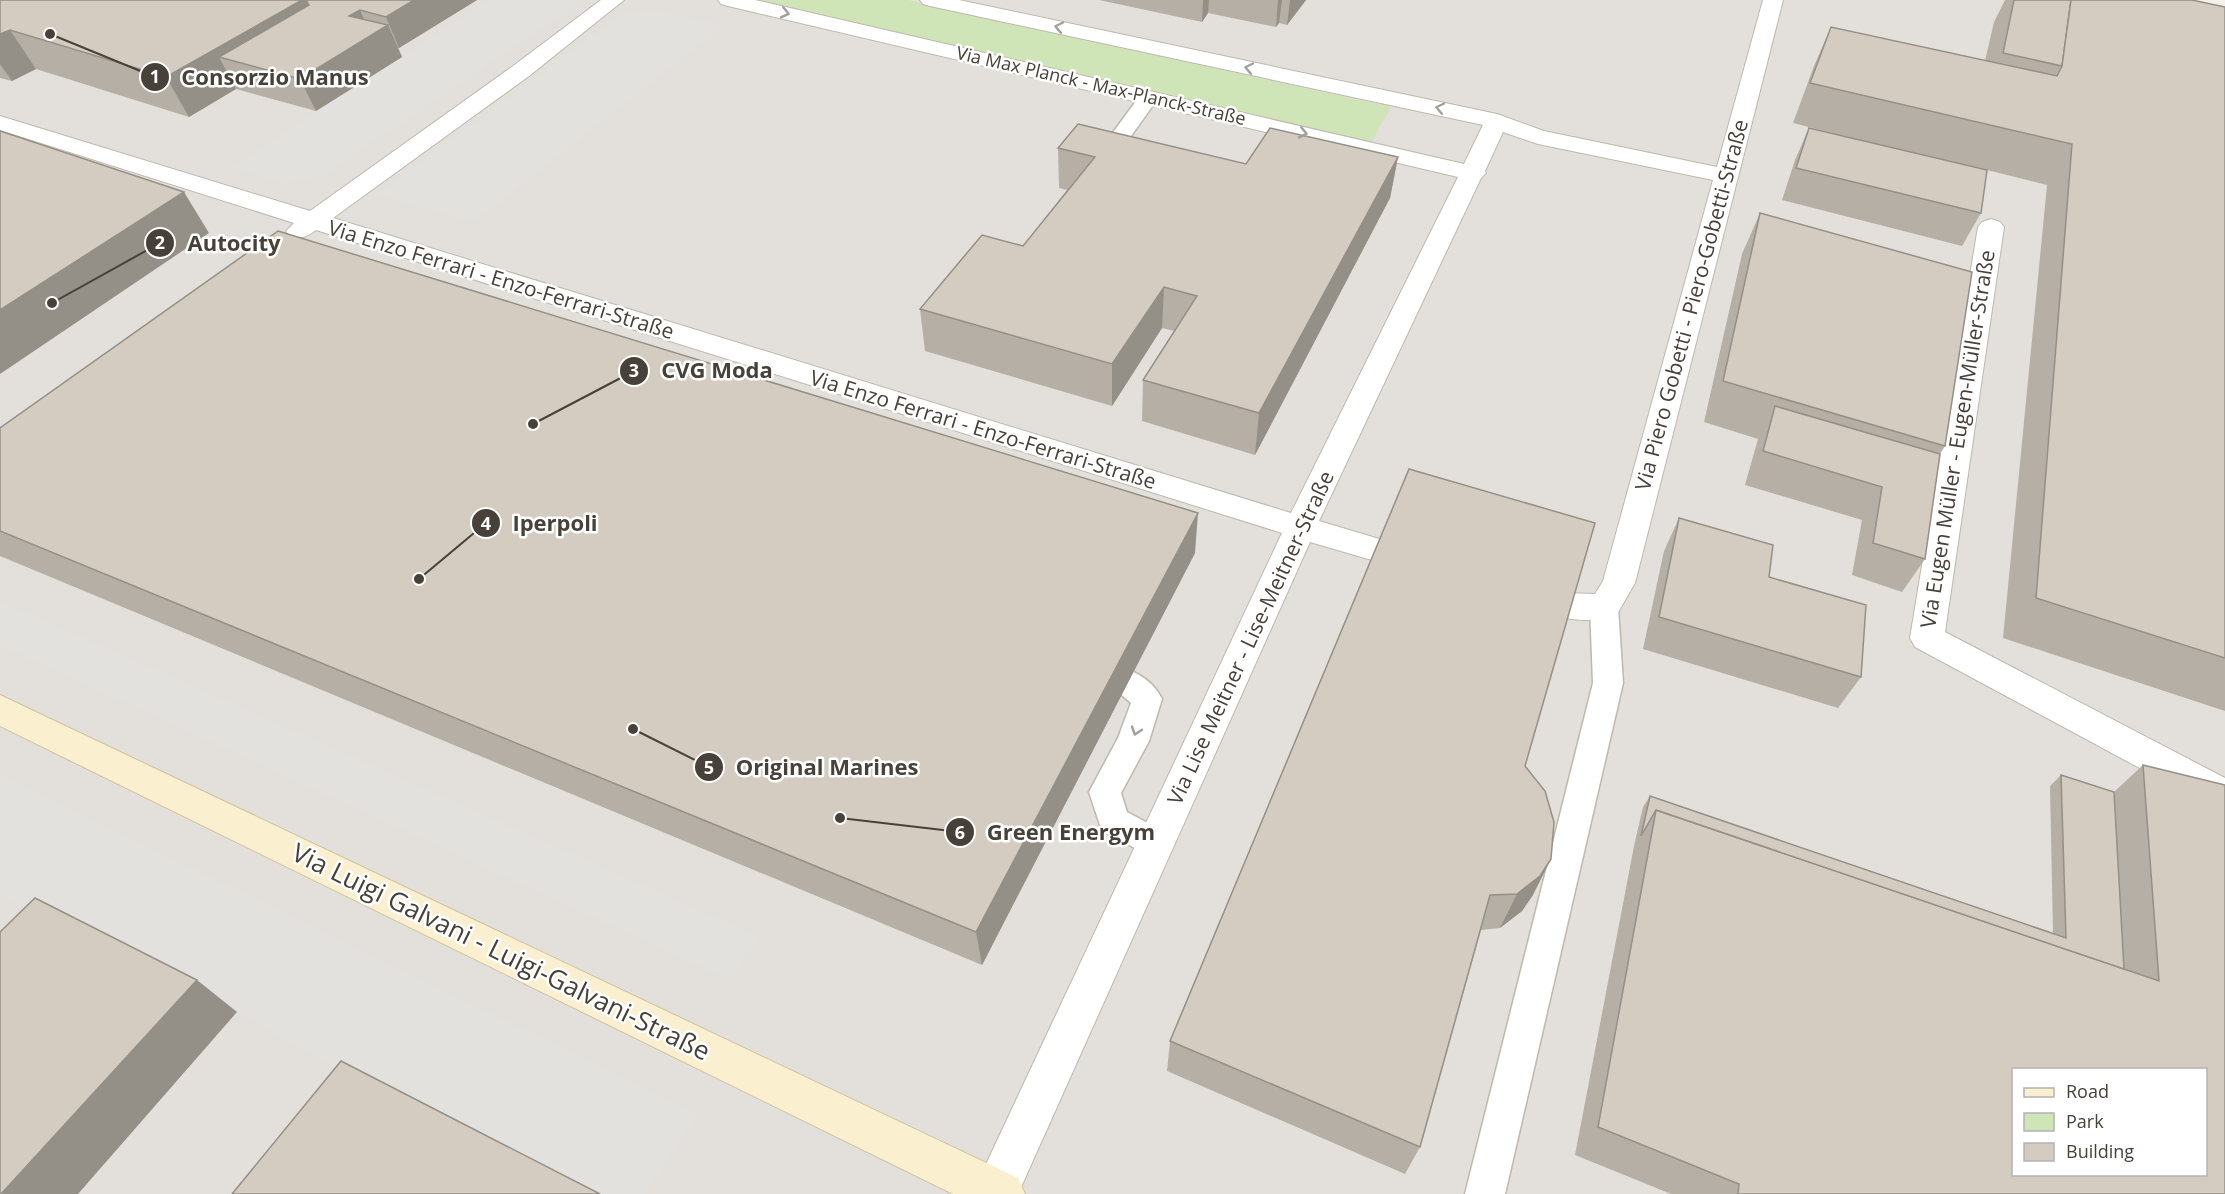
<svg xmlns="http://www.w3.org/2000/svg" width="2225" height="1194" font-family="'Open Sans',sans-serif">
  <rect width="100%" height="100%" fill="#f3f1ea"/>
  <path fill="#e3e0db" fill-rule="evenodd" d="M0 0H2122L2225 28V1194H0ZM2014 1070H2206V1174H2014Z"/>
  <polygon fill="#cfe4b7" points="761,0 908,0 1391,107 1371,143 759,2"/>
  <g fill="#e2e1de">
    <polygon points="489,0 573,0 576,6 323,176 285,183 231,168"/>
    <polygon points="650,9 725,25 474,222 376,195 623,14"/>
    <polygon points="0,601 758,936 730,980 0,645"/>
    <polygon points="0,775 698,1114 644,1194 575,1194 376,1090 237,1012 0,895"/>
  </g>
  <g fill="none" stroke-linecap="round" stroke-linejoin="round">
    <defs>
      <g id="service">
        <polygon points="1149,91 1156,93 1159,97 1126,143 1144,147 1147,151 1144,155 1137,157 1106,150 1103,146 1106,142 1142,93"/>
        <polygon points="1604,596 1614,599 1618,607 1623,683 1505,1194 1465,1194 1593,683 1590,607 1594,599"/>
        <path d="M1128 670C1143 675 1155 685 1162 699L1149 741 1121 793 1127 812 1168 834 1172 844 1168 854 1156 859 1102 831 1089 792 1118 738 1131 703 1117 691 1113 682 1117 673Z"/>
      </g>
      <g id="minor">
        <path d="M601 0H624L529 76 333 218 1291 513 1458 177 728 6 721 4 718 0H755L1464 164 1483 125 930 6 923 4 920 0H959L1497 114 1544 131 1717 167 1763 0H1783L1635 583 1616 616C1597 622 1572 621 1553 615L1548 606 1553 597 1565 593 1595 594 1603 581 1713 180 1538 144 1503 132 1485 171 1486 173 1481 178 1319 521 1393 543 1398 551 1393 559 1382 563 1310 542 1018 1194H972L1282 533 316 230C307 237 301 239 290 236L286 231 294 223 0 130V116L310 211 513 66Z"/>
        <polygon points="1991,219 2000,222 2004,227 1945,632 2225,778 2225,812 2212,807 1915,647 1910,638 1978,227 1982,222"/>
      </g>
      <polygon id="secondary" points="0,695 1018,1178 1025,1194 953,1194 0,726"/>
    </defs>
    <use href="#service" stroke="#beb8ad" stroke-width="3"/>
    <use href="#minor" stroke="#beb8ad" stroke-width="2"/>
    <use href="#secondary" stroke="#cfc29e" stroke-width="2"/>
    <use href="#service" fill="#fff" fill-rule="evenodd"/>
    <use href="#minor" fill="#fff" fill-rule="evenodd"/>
    <use href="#secondary" fill="#faefce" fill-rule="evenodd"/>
  </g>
  <g fill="#b6afa6">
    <polygon points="0,0 477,0 399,48 398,48 402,57 316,111 236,89 189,117 36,69 12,81 0,78"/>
    <polygon points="1099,0 1306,0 1287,25 1279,23 1276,27 1208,13 1202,22"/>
    <polygon points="2005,0 2192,0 2225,7 2225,711 2003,638 2047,185 1987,170 1981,213 1962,246 1782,200 1795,160 1809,128 1869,142 1793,123 1814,66 1831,27 1985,61 1994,22"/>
    <polygon points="1058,148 1246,164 1398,157 1390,198 1255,455 1142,421 1143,380 1174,331 1162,328 1112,406 925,351 920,309 1023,246 1067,190 1059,188"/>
    <polygon points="1760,213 1945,446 1940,454 1925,559 1902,592 1852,575 1862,520 1745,485 1758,439 1704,422 1742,254"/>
    <polygon points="0,428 1195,553 982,965 0,556"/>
    <polygon points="1679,518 1769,577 1861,677 1838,708 1643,649 1664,551"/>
    <polygon points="2143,765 2225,1194 1671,1194 1575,1155 1634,846 1643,807 1650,796 2053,933 2050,786 2061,775 2114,792"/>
    <polygon points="1525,766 1533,895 1522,911 1500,928 1481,930 1420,1147 1405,1174 1167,1071 1170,1041"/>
  </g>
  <g fill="#948f87">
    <polygon points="302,0 306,0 323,37 219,57 236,89 189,117 166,77"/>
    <polygon points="414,0 477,0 399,48 386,17"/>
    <polygon points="1203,0 1209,0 1208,13 1202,22"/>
    <polygon points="1278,0 1282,0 1279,23 1276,27"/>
    <polygon points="1290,0 1306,0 1287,25"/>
    <polygon points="360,10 371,35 388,25 402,57 316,111 300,79 349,16"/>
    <polygon points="10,30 36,69 12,81 0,64 0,34"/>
    <polygon points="1398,157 1390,198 1255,455 1259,413"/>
    <polygon points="184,192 209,233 0,374 0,310"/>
    <polygon points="1164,287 1162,328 1112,406 1112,364"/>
    <polygon points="1198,513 1195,553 982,965 976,932"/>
    <polygon points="1551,859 1533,895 1522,911 1500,928 1517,894"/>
    <polygon points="197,980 237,1012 78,1194 1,1194"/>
  </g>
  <g fill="#d4ccc1" stroke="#948f87" stroke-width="1.5" fill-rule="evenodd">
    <polygon points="0,0 302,0 166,77 10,30 0,34"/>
    <polygon points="306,0 414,0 386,17 360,10 349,16 388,25 300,79 219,57 309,5"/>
    <polygon points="2014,0 2071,0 2062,66 2003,53"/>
    <polygon points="2071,0 2192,0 2225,7 2225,658 2036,598 2072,144 1810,83 1831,27 2057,76 2062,66"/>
    <polygon points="1078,124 1246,164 1270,128 1398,157 1259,413 1143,380 1197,296 1164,287 1112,364 920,309 982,235 1023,246 1095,157 1058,148"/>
    <polygon points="1809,128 1987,170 1981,213 1796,168"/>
    <polygon points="0,131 184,192 0,310"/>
    <polygon points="1760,213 1972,272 1945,446 1723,381"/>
    <polygon points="278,231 1198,513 976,932 0,531 0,428"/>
    <polygon points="1775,406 1940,454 1925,559 1873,543 1882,487 1763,451"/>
    <polygon points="1409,469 1595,523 1525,766 1545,791 1554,822 1551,859 1540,876 1517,894 1490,895 1420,1147 1170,1041"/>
    <polygon points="1679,518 1773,545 1769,577 1866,605 1861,677 1659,617"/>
    <path d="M2143 765 2225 785V1194H1738L1739 1184 1598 1127 1656 810 2159 981ZM2013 1070H2205V1174H2013Z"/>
    <polygon points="2061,775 2114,792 2124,969 1656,810 1641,836 1650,796 2066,938"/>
    <polygon points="35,898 197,980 1,1194 0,1194 0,932"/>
    <polygon points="341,1061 600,1194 232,1194"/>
  </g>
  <defs><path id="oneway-chevron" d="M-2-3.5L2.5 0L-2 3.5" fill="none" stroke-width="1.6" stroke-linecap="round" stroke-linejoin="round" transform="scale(1.5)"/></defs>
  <g stroke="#a3a09c">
    <use href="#oneway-chevron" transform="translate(785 13) rotate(13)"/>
    <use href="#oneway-chevron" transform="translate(1059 27) rotate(-168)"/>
    <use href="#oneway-chevron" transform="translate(1249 68) rotate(-168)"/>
    <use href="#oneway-chevron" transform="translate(1440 108) rotate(-168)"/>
    <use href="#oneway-chevron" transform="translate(1303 133) rotate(13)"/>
    <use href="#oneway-chevron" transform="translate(1136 731) rotate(108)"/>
  </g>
  <g text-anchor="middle" stroke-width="5" stroke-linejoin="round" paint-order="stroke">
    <g font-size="18" fill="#474139" stroke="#fff">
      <text transform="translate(1101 86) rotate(13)" y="6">Via Max Planck - Max-Planck-Straße</text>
    </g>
    <g font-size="21" fill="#474139" stroke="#fff">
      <text transform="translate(501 280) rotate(17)" y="7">Via Enzo Ferrari - Enzo-Ferrari-Straße</text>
      <text transform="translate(1692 305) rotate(-75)" y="7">Via Piero Gobetti - Piero-Gobetti-Straße</text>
      <text transform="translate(983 430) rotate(17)" y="7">Via Enzo Ferrari - Enzo-Ferrari-Straße</text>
      <text transform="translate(1958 439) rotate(-81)" y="7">Via Eugen Müller - Eugen-Müller-Straße</text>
      <text transform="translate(1251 638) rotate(-65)" y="7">Via Lise Meitner - Lise-Meitner-Straße</text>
    </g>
    <g font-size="26" fill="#474139" stroke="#fff">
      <text transform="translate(501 952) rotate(26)" y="9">Via Luigi Galvani - Luigi-Galvani-Straße</text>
    </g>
  </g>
  <path fill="none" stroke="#474139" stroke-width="2" d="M50 34L155 77M52 303L160 243M533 424L634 371M419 579L486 523M633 729L709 767M840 818L960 832"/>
  <g fill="#474139" stroke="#fff" stroke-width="2">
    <circle cx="50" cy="34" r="6"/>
    <circle cx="52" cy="303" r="6"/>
    <circle cx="533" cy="424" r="6"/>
    <circle cx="419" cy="579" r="6"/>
    <circle cx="633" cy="729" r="6"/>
    <circle cx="840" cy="818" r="6"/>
    <circle cx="155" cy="77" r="15"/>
    <circle cx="160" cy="243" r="15"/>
    <circle cx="634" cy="371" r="15"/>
    <circle cx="486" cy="523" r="15"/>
    <circle cx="709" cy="767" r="15"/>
    <circle cx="960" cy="832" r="15"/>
  </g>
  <g font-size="18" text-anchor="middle" font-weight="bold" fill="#fff">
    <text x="155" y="83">1</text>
    <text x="160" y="249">2</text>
    <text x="634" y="377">3</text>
    <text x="486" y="530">4</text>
    <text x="709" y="774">5</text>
    <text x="960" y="839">6</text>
  </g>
  <g font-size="22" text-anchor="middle" font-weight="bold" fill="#474139" stroke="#fff" stroke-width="5" stroke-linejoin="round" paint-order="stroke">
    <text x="275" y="85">Consorzio Manus</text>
    <text x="234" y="251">Autocity</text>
    <text x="717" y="378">CVG Moda</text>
    <text x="555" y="531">Iperpoli</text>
    <text x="827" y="775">Original Marines</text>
    <text x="1071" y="840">Green Energym</text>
  </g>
  <rect x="2012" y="1068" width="195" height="108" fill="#ffffff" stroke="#b5b3b0" stroke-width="1.5"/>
  <rect x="2024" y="1088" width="30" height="9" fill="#faefce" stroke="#b5b3b0" stroke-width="1.5"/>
  <text x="2066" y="1098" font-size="18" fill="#474139">Road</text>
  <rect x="2024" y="1113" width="30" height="18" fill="#cfe4b7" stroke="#b5b3b0" stroke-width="1.5"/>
  <text x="2066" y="1128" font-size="18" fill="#474139">Park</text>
  <rect x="2024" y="1143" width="30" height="18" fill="#d4ccc1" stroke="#b5b3b0" stroke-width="1.5"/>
  <text x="2066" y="1158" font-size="18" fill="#474139">Building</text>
</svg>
